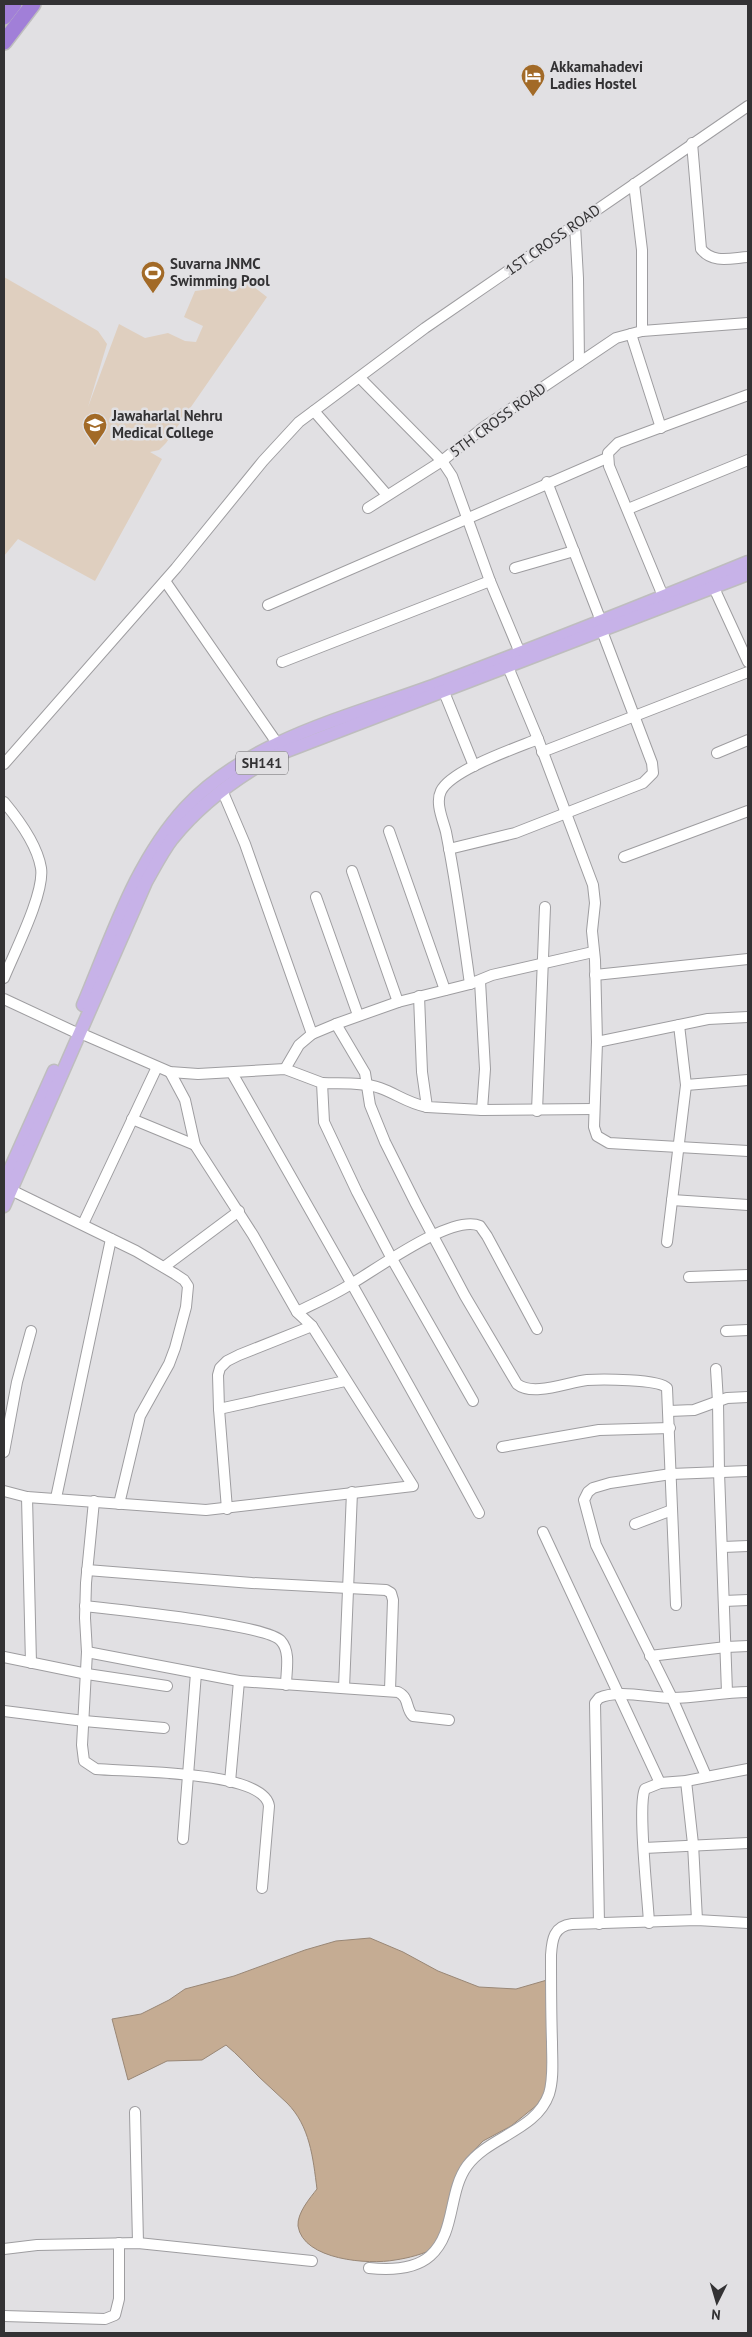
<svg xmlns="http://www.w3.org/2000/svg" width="752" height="2337" font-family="'PT Sans',sans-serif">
  <rect width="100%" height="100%" fill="#e1e0e3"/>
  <polygon fill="#dfcfbf" points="4,277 98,331 107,344 88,407 119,324 145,338 168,333 185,341 196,342 203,326 184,317 195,291 210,289 215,278 246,281 267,297 166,443 159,450 150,452 162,459 95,581 18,539 4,556"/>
  <path fill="#c5ac93" stroke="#998776" d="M370 1938 403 1952 438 1971 479 1987 516 1989 547 1980 552 2081 537 2105 511 2126 483 2141 465 2160 436 2248C423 2254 409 2258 395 2260 369 2265 303 2260 298 2226 297 2213 310 2198 317 2189 313 2158 310 2126 287 2103 278 2094 268 2086 259 2077 248 2066 238 2055 226 2045L202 2060 167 2061 128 2080 112 2019 141 2014 169 2000 185 1989 234 1976 305 1950 336 1941Z"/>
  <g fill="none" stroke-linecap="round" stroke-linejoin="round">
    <defs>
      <g id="minor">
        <path d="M692 143 701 249C713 264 731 258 748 257"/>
        <polyline points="634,184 642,250 642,331"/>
        <polyline points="575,225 578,278 579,363"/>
        <polyline points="631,334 661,428"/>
        <polyline points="360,378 442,461 452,476 490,581 523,660"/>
        <polyline points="314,411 387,495"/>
        <polyline points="368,508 442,461 484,427 616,338 642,331 748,323"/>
        <polyline points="628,509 748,460"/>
        <polyline points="515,568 574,551"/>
        <polyline points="165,581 277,743"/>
        <polyline points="714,588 748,662"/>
        <polyline points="663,596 609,466 608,453 618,443 748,395"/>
        <polyline points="268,605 607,458"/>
        <polyline points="282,662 490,581"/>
        <polyline points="508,667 538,739 593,885 595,903 592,931 595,960 597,1042 594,1127 597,1136 609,1143 748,1151"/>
        <polyline points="444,692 474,766"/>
        <polyline points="542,752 748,672"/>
        <polyline points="717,753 748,740"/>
        <polyline points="4,764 176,568 263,461 299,422 425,328 748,106"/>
        <polyline points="222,790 245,844 312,1034"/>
        <path d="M4 802C19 820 37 844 41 868 45 893 14 953 4 978"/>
        <polyline points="389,831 445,990"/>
        <polyline points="449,849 515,833 643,783 653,773 652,763 602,631 601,621 547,482"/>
        <polyline points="624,857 748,811"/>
        <polyline points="352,871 398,1002"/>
        <polyline points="316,897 358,1015"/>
        <polyline points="595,975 748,959"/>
        <polyline points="480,981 485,1069 482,1110"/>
        <path d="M470 984C463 933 456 882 446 832 443 820 435 803 441 791 451 770 516 748 538 739"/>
        <polyline points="419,996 422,1072 427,1107 482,1110 594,1109"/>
        <polyline points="4,999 79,1034"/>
        <path d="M336 1024 365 1073 370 1105 385 1142 416 1204 465 1296 517 1384C533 1397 568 1382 587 1380 601 1379 659 1379 667 1388L676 1605"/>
        <polyline points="80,1033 170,1072 198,1074 285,1069 322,1083 324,1122 357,1192 392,1259 473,1401"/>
        <polyline points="597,1042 708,1019 748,1017"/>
        <polyline points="285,1069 299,1045 312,1034 336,1024 398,1002 470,984 492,975 593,952"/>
        <path d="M232 1073C315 1219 399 1365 479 1513"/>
        <path d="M322 1083C341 1084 362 1082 380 1088 397 1094 407 1103 427 1107"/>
        <polyline points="686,1085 748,1080"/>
        <polyline points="537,1111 545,907"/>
        <polyline points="132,1119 195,1145"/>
        <polyline points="11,1190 136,1251 175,1274 184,1280 188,1286 186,1307 175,1348 169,1364 140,1416 119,1504"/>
        <polyline points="672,1200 748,1205"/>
        <polyline points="83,1224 157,1067"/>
        <polyline points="667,1242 686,1085 679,1025"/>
        <polyline points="164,1267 239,1211"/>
        <polyline points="689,1277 748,1275"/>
        <path d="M297 1312C315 1303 334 1295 351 1284 377 1269 453 1213 480 1226L487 1236 537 1329"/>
        <polyline points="726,1331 748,1330"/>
        <polyline points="716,1369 718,1402 719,1472 727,1692"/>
        <polyline points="219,1409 345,1381"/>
        <polyline points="669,1411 694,1410 727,1398 748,1397"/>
        <polyline points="502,1447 599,1430 670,1428"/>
        <polyline points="4,1452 17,1382 31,1331"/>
        <polyline points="4,1491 27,1497 206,1510 413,1486 312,1326 297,1312 253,1235 195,1145 185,1100 170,1072"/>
        <polyline points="27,1497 31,1663"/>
        <polyline points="56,1498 111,1239"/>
        <path d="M94 1501 86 1583 85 1618 87 1652 82 1745 84 1761 96 1769C127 1772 264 1770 269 1806L262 1888"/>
        <polyline points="227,1509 219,1409 218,1375 220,1368 227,1361 239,1355 312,1326"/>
        <polyline points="635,1524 672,1510"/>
        <polyline points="543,1532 660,1783"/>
        <polyline points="723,1547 748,1546"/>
        <polyline points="87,1570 252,1583 386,1590 391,1593 393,1600 390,1690"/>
        <polyline points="724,1601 748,1600"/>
        <path d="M85 1606C115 1610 267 1624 281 1641 291 1652 286 1672 286 1685"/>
        <path d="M87 1652 239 1681 398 1692C410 1698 405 1708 413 1716L449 1720"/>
        <polyline points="650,1656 726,1647 748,1646"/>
        <polyline points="4,1657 87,1674 167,1686"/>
        <polyline points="344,1688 352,1492"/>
        <polyline points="4,1711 84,1721 164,1728"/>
        <polyline points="706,1776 672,1698 596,1545 584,1500 588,1492 593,1488 610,1483 671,1474 748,1471"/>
        <polyline points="686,1781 693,1844 697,1920"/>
        <polyline points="230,1782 239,1681"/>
        <polyline points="183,1839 196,1673"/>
        <polyline points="644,1848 748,1843"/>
        <path d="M649 1923C648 1899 637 1805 645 1789L660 1783 686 1781 748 1769"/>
        <path d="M599 1924 595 1703 599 1698C618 1689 651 1698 672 1698 697 1698 722 1692 748 1692"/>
        <polyline points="135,2112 138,2243"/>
        <polyline points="4,2249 37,2245 138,2243 312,2261"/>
        <path d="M369 2268C388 2270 414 2270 430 2256 456 2233 448 2192 467 2166 489 2136 536 2131 549 2094 554 2078 552 2060 552 2042 551 2013 551 1984 551 1955 552 1939 554 1926 572 1924L697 1920 748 1923"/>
        <polyline points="4,2316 105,2319 115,2315 119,2299 119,2243"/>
      </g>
      <g id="major">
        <path d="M83 1005C112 937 135 862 186 807 250 739 352 716 438 684 542 645 645 604 748 562"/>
        <polyline points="4,1183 54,1071"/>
        <path d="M4 1206 146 882C154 868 162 852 172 839 201 803 238 776 279 754L748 574"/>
      </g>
      <g id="highway">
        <polyline points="4,17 14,4"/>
        <polyline points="4,42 33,4"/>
      </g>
    </defs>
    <use href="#minor" stroke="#9e9da0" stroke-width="12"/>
    <use href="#major" stroke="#bebdbe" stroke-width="15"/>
    <use href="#highway" stroke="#bebdbe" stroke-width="18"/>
    <use href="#minor" stroke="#fff" stroke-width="10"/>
    <use href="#major" stroke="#c7b2e8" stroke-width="12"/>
    <use href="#highway" stroke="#a17fd8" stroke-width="15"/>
  </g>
  <defs>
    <symbol id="hotel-pin" viewBox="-11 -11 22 30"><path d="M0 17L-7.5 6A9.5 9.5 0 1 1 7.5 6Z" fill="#a26a27" stroke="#e1e0e3"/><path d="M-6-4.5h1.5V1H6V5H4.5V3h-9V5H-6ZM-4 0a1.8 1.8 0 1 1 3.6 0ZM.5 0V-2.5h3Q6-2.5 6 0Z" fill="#fff"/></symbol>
    <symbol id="stadium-pin" viewBox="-11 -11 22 30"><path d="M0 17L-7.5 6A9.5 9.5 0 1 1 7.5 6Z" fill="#a26a27" stroke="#e1e0e3"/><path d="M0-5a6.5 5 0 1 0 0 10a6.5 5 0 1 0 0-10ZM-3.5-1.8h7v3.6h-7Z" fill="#fff"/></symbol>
    <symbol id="university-pin" viewBox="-11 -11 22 30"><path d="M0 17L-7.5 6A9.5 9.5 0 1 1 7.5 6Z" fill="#a26a27" stroke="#e1e0e3"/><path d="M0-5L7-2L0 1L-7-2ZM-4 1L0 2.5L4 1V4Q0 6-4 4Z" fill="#fff"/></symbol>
  </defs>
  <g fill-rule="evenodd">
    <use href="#hotel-pin" x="519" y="62" width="28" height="38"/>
    <use href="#stadium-pin" x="139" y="259" width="28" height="38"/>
    <use href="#university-pin" x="81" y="411" width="28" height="38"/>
  </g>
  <g text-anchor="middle" stroke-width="5" stroke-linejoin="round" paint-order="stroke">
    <rect fill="#e1e0e3" stroke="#676668" stroke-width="1" x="236" y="751.5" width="52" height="23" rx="4"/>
    <g font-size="14" font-weight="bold" fill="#333234">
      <text x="262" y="768">SH141</text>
    </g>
    <g font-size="15" font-weight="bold" fill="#333234" stroke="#e1e0e3" text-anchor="start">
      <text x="550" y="72">Akkamahadevi<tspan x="550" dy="17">Ladies Hostel</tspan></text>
      <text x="170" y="269">Suvarna JNMC<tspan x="170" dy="17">Swimming Pool</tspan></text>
      <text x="112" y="421">Jawaharlal Nehru<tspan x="112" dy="17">Medical College</tspan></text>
    </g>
    <g font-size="15" fill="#333234" stroke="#e1e0e3">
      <text transform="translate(553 240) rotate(-35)" y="5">1ST CROSS ROAD</text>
      <text transform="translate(498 420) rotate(-36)" y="5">5TH CROSS ROAD</text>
    </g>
  </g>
  <rect width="752" height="2337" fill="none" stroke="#333234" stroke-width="10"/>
  <g transform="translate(717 2302) rotate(185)" stroke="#e1e0e3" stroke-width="4" paint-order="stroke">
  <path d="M0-4L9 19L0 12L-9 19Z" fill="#333234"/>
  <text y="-8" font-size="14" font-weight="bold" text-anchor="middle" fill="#333234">N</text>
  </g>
</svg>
